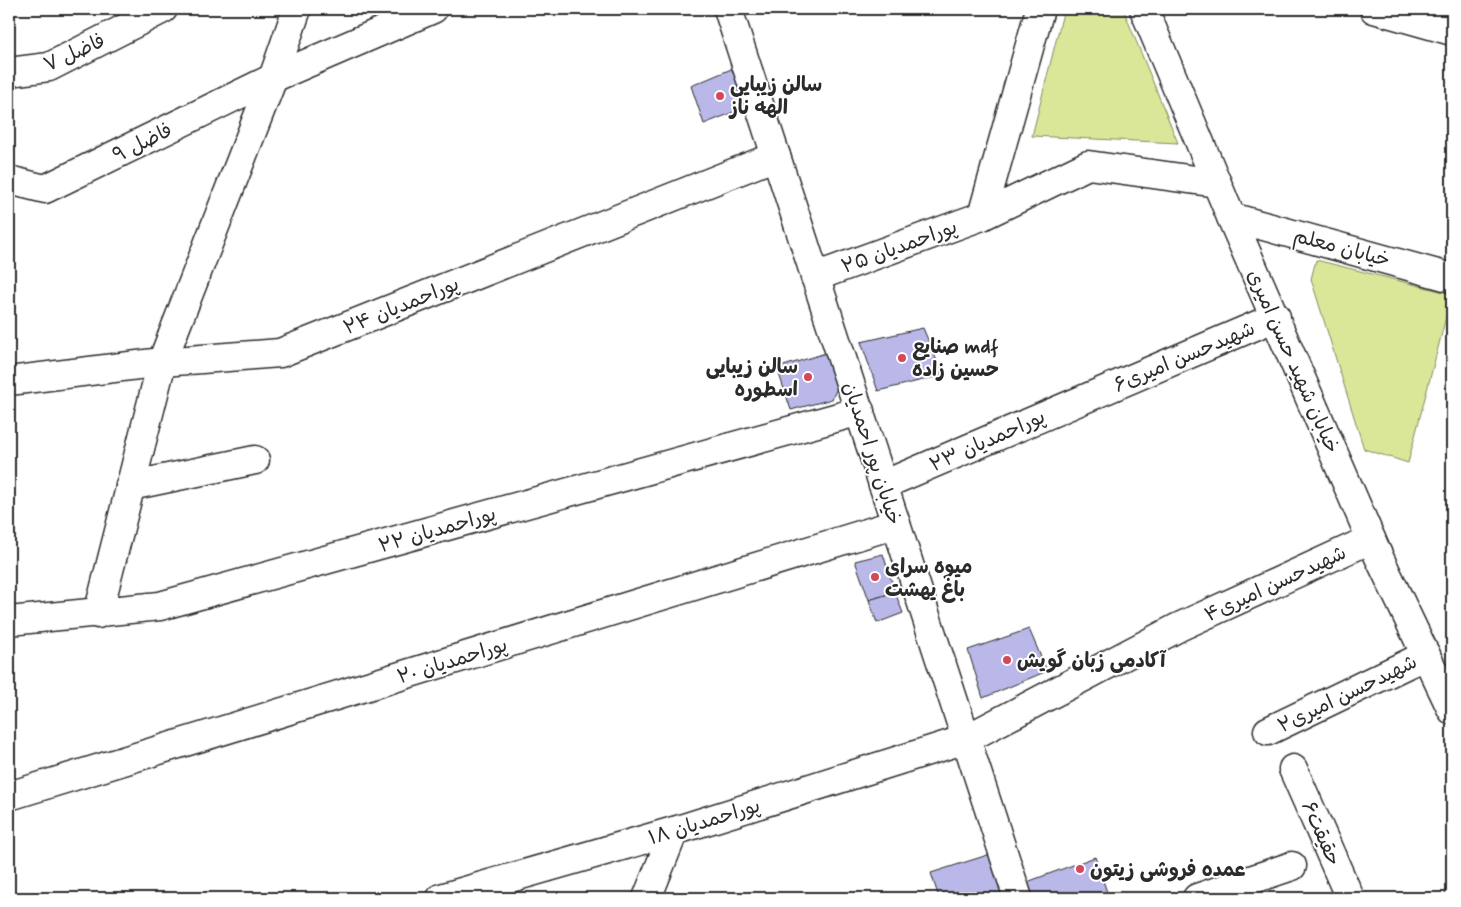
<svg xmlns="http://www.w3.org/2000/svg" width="1461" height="907" font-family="Mynerve,'Playpen Sans Arabic',sans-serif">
  <rect width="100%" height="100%" fill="#fff"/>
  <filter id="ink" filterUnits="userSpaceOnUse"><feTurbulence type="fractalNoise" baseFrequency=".02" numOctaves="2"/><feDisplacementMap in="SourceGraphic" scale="10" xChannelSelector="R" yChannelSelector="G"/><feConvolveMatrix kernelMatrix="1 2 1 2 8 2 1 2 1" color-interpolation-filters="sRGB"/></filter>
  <g filter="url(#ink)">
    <g fill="#dae799" stroke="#828962">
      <polygon points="1064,9 1123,9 1178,143 1032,136"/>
      <polygon points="1316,260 1452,294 1408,463 1364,449 1311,279"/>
    </g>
    <g fill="#b9b8e9" stroke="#2b2b2b">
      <polygon points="736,67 749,106 704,124 691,86"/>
      <polygon points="923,328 943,375 878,391 861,342"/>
      <polygon points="829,352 838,386 832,399 791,410 777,368"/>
      <polygon points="883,554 895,592 869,600 855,561"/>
      <polygon points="895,592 903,613 877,623 869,600"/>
      <polygon points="1029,629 1047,671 983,698 968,650"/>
      <polygon points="994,853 1007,898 939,898 931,873"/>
      <polygon points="1095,857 1109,898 1032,898 1027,882"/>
    </g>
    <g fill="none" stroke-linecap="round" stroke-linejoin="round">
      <defs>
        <g id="minor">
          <polyline points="728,9 1018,898"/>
          <polyline points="1144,9 1231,217 1378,555 1452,710"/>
          <polyline points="1374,9 1452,31"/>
          <polyline points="9,72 49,67 163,9"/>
          <polyline points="9,180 45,189 273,78 433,9"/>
          <polyline points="982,216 1040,9"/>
          <polyline points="1231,217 1452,278"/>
          <polyline points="815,277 982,216 1088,165 1217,183"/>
          <polyline points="9,381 162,362 280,353 776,156"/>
          <polyline points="883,485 1276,317"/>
          <polyline points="130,486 255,460"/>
          <polyline points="98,614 162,362 273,78 297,9"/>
          <polyline points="9,621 160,606 860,411"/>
          <polyline points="1268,731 1426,655"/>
          <polyline points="1293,769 1350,898"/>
          <polyline points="9,796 896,524"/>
          <polyline points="441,898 674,831 966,739 1179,627 1371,539"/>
          <polyline points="647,898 674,831"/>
          <polyline points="1197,898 1292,866"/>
        </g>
      </defs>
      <use href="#minor" stroke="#2b2b2b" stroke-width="31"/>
      <use href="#minor" stroke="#fff" stroke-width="28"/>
    </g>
  </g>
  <g fill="#d1495b" stroke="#fff" stroke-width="2">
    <circle cx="720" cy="96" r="5"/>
    <circle cx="902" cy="358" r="5"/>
    <circle cx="808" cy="377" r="5"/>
    <circle cx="875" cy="577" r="5"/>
    <circle cx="1007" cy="660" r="5"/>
    <circle cx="1080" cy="869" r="5"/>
  </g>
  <g text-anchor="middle" stroke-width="4" stroke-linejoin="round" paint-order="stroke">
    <g font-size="20" fill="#2b2b2b" stroke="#fff">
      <text transform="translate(74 52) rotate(-24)" y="7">فاضل ۷</text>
      <text transform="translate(142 142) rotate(-26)" y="7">فاضل ۹</text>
      <text transform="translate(899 246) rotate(-20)" y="7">پوراحمدیان ۲۵</text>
      <text transform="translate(1342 247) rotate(15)" y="7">خیابان معلم</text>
      <text transform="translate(401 305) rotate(-22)" y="7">پوراحمدیان ۲۴</text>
      <text transform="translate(1184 356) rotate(-23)" y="7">شهیدحسن امیری۶</text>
      <text transform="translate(1294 361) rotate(66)" y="7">خیابان شهید حسن امیری</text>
      <text transform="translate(987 440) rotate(-24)" y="7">پوراحمدیان ۲۳</text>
      <text transform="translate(873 453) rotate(72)" y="7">خیابان پور احمدیان</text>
      <text transform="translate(437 529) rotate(-16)" y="7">پوراحمدیان ۲۲</text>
      <text transform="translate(1275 583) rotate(-25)" y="7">شهیدحسن امیری۴</text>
      <text transform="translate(452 660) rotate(-17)" y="7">پوراحمدیان ۲۰</text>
      <text transform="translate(1347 693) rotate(-26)" y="7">شهیدحسن امیری۲</text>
      <text transform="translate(704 821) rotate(-17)" y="7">پوراحمدیان ۱۸</text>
      <text transform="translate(1322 833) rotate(66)" y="7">حقیقت۶</text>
    </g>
    <g font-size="20" font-weight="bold" fill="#2b2b2b" stroke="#fff" text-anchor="start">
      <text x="730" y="91">سالن زیبایی<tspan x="730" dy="23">الهه ناز</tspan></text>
      <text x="912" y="353">صنایع mdf<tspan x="912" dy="23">حسین زاده</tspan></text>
      <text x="798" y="373" text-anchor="end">سالن زیبایی<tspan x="798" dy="23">اسطوره</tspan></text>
      <text x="885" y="573">میوه سرای<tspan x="885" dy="23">باغ یهشت</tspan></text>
      <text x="1017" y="667">آکادمی زبان گویش</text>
      <text x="1090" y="876">عمده فروشی زیتون</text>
    </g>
  </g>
  <rect width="1461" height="907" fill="none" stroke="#fff" stroke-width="30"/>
  <rect x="15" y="15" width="1431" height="877" fill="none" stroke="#2b2b2b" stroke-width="2" filter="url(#ink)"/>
</svg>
